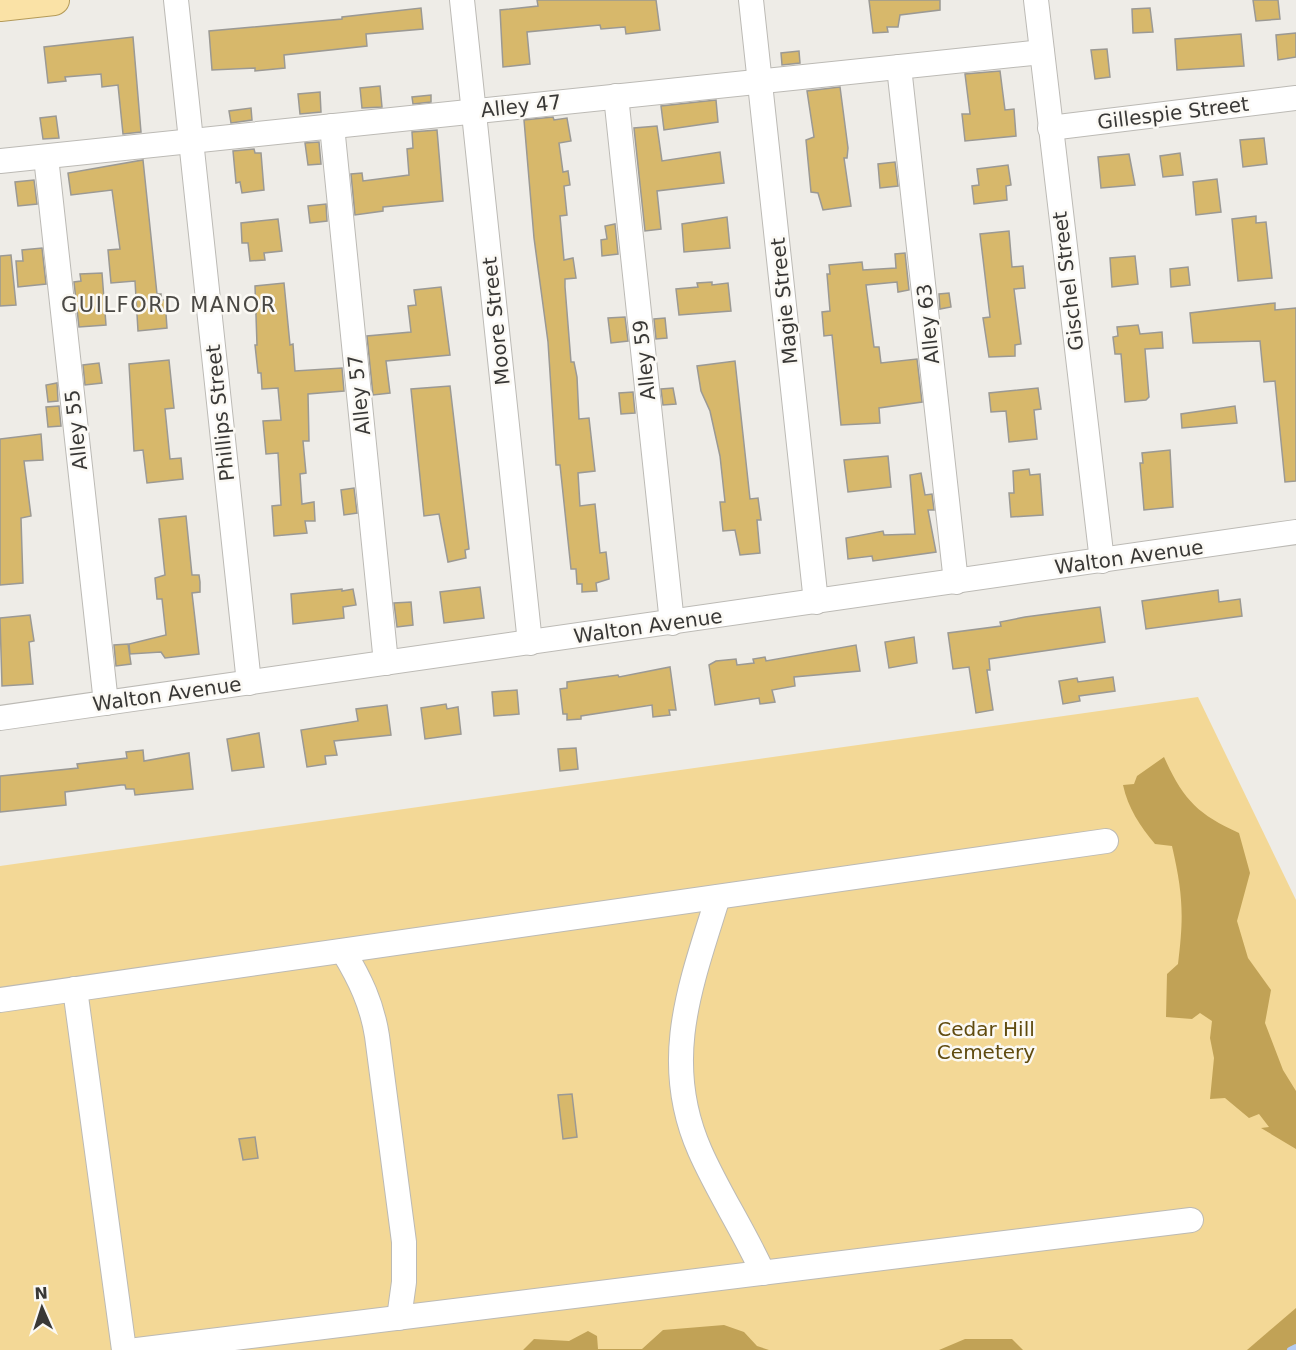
<svg xmlns="http://www.w3.org/2000/svg" width="1296" height="1350" font-family="'DejaVu Sans',sans-serif">
  <rect width="100%" height="100%" fill="#eeece7"/>
  <polygon fill="#f3d896" points="1198,697 1296,900 1296,1327 1250,1350 0,1350 0,866"/>
  <g fill="#c1a256">
    <path d="M1164 757C1183 799 1197 814 1239 833L1250 873 1237 921 1248 958 1271 990 1265 1023 1283 1070 1296 1091V1149L1261 1128 1269 1127 1259 1114 1249 1118 1225 1098 1210 1099 1214 1058 1210 1038 1212 1021 1200 1013 1192 1019 1166 1017 1167 974 1178 964C1184 916 1183 894 1172 846L1155 844C1140 826 1128 808 1123 785L1134 784 1137 776Z"/>
    <polygon points="1296,1308 1296,1350 1247,1350"/>
    <polygon points="724,1325 744,1332 757,1346 769,1350 523,1350 534,1339 569,1341 588,1331 597,1336 598,1349 642,1349 663,1330"/>
    <polygon points="965,1339 1012,1339 1023,1350 939,1350"/>
  </g>
  <g fill="none" stroke-linecap="round" stroke-linejoin="round">
    <polyline stroke="#b5ccf3" stroke-width="6" points="1290,1350 1296,1347"/>
  </g>
  <g fill="#d7b86b" stroke="#9b9994" stroke-width="1.5">
    <polygon points="537,0 656,0 660,30 626,34 625,27 601,29 600,25 527,32 530,64 503,67 500,10 538,6"/>
    <polygon points="869,0 940,0 940,10 900,15 898,27 887,27 888,32 873,33"/>
    <polygon points="1253,0 1278,0 1280,19 1256,21"/>
    <polygon points="421,8 423,29 366,34 367,46 284,55 285,68 255,71 255,68 212,70 209,31 342,19 342,17"/>
    <polygon points="1150,8 1153,32 1133,33 1132,9"/>
    <polygon points="1296,33 1296,57 1278,60 1276,35"/>
    <polygon points="1241,34 1244,66 1177,70 1175,39"/>
    <polygon points="133,37 141,132 123,134 118,85 102,87 101,74 65,77 66,81 48,83 44,47"/>
    <polygon points="1107,49 1110,77 1095,79 1091,50"/>
    <polygon points="799,51 800,63 782,65 781,53"/>
    <polygon points="1000,71 1005,110 1014,109 1016,136 965,141 962,114 970,114 965,74"/>
    <polygon points="380,86 382,107 362,108 360,88"/>
    <polygon points="840,87 848,148 847,158 844,158 851,206 823,210 818,193 811,192 806,140 814,137 807,91"/>
    <polygon points="320,92 321,112 300,114 298,94"/>
    <polygon points="431,95 431,102 413,104 412,97"/>
    <polygon points="716,100 718,122 664,130 661,106"/>
    <polygon points="251,108 252,120 231,123 229,111"/>
    <polygon points="56,116 59,138 43,139 40,118"/>
    <polygon points="553,117 554,120 567,118 571,141 559,143 563,172 568,171 570,185 564,186 567,215 560,216 564,260 573,258 576,278 565,279 565,287 571,362 574,362 577,377 579,419 589,418 595,471 578,473 580,506 595,504 600,553 606,552 609,579 596,583 597,591 582,592 582,584 577,584 576,569 571,569 560,465 556,465 548,342 534,238 524,120"/>
    <polygon points="657,126 662,161 720,152 724,183 657,191 661,229 645,231 634,128"/>
    <polygon points="437,130 443,201 383,207 383,211 355,215 351,174 362,173 363,181 409,175 407,149 413,148 412,132"/>
    <polygon points="1264,138 1267,164 1243,167 1240,140"/>
    <polygon points="319,142 321,164 308,165 305,143"/>
    <polygon points="254,149 255,153 261,153 264,190 242,193 240,182 236,183 233,151"/>
    <polygon points="1180,153 1183,175 1163,177 1160,156"/>
    <polygon points="1129,154 1135,185 1101,188 1098,157"/>
    <polygon points="143,160 157,294 161,294 161,300 165,300 167,328 138,331 135,281 111,283 108,250 120,249 112,190 71,195 68,173"/>
    <polygon points="895,162 898,186 880,188 878,164"/>
    <polygon points="1008,165 1011,185 1006,186 1007,200 974,204 972,186 979,185 977,169"/>
    <polygon points="1217,179 1221,212 1196,215 1193,182"/>
    <polygon points="34,180 37,204 18,206 15,182"/>
    <polygon points="326,204 327,221 310,223 308,206"/>
    <polygon points="1256,216 1256,223 1266,222 1272,278 1238,281 1232,219"/>
    <polygon points="727,217 730,248 684,252 682,224"/>
    <polygon points="278,219 282,251 264,253 265,260 250,261 248,243 242,243 241,223"/>
    <polygon points="615,224 618,254 602,256 601,240 607,239 605,226"/>
    <polygon points="1009,231 1012,267 1023,266 1025,288 1014,289 1021,344 1015,345 1015,356 989,357 983,318 990,317 980,234"/>
    <polygon points="42,248 46,284 18,287 16,261 23,261 22,250"/>
    <polygon points="905,253 909,290 898,292 897,282 866,285 874,347 879,347 881,363 917,359 922,402 879,408 880,423 841,425 832,335 824,336 822,312 830,311 827,274 830,274 829,265 862,262 863,270 896,268 895,254"/>
    <polygon points="11,255 16,305 0,306 0,256"/>
    <polygon points="1135,256 1138,284 1112,287 1110,258"/>
    <polygon points="1188,267 1190,285 1171,287 1170,269"/>
    <polygon points="102,273 106,325 79,327 74,282 81,281 80,274"/>
    <polygon points="712,282 712,285 728,283 731,311 679,315 676,289 698,287 697,283"/>
    <polygon points="284,283 290,345 293,344 295,371 342,368 344,391 308,394 309,441 303,441 306,473 300,474 302,504 314,502 315,521 305,521 307,533 274,536 272,506 281,505 278,453 266,454 263,421 281,420 278,388 262,389 261,373 258,373 255,345 257,345 255,286"/>
    <polygon points="441,287 450,355 386,361 390,393 373,395 367,336 411,332 408,306 416,305 414,290"/>
    <polygon points="949,293 951,307 940,309 939,294"/>
    <polygon points="1275,303 1275,310 1296,308 1296,481 1285,482 1275,381 1264,382 1260,341 1193,343 1190,313"/>
    <polygon points="625,317 628,341 611,343 608,318"/>
    <polygon points="665,318 667,338 656,339 654,319"/>
    <polygon points="1138,325 1140,334 1162,332 1163,348 1145,349 1149,397 1146,400 1125,402 1121,354 1115,354 1113,337 1118,336 1117,327"/>
    <polygon points="169,360 174,408 165,409 170,459 181,458 183,479 147,483 143,450 134,451 129,364"/>
    <polygon points="735,361 750,499 758,498 761,520 757,520 760,553 740,555 735,530 723,531 720,502 725,502 720,456 710,411 701,391 697,366"/>
    <polygon points="99,363 102,383 85,385 83,365"/>
    <polygon points="57,383 58,401 48,402 46,385"/>
    <polygon points="450,386 469,549 465,550 466,558 448,562 439,514 424,516 411,389"/>
    <polygon points="673,388 676,404 663,405 661,389"/>
    <polygon points="1038,388 1041,409 1034,410 1037,439 1009,442 1006,411 991,412 989,393"/>
    <polygon points="633,392 635,413 621,414 619,393"/>
    <polygon points="59,406 61,426 48,427 46,407"/>
    <polygon points="1235,406 1237,423 1182,428 1181,414"/>
    <polygon points="41,434 43,460 24,461 31,516 21,518 23,583 0,585 0,439"/>
    <polygon points="1170,450 1173,507 1144,510 1140,463 1143,463 1142,453"/>
    <polygon points="888,456 891,487 848,492 844,460"/>
    <polygon points="1029,469 1030,475 1040,474 1043,515 1011,517 1009,493 1014,493 1013,471"/>
    <polygon points="921,473 925,495 932,494 934,510 928,510 936,552 873,561 872,556 848,559 846,538 883,531 884,535 915,534 910,475"/>
    <polygon points="354,488 357,513 344,515 341,490"/>
    <polygon points="186,516 192,575 199,575 200,582 200,592 192,593 199,654 165,658 161,652 130,654 129,644 166,635 162,599 157,599 155,578 165,575 159,519"/>
    <polygon points="480,587 484,618 444,623 440,592"/>
    <polygon points="342,589 342,591 353,589 356,605 343,607 344,618 293,624 291,594"/>
    <polygon points="1218,590 1219,602 1240,599 1242,616 1146,629 1142,601"/>
    <polygon points="411,602 413,625 397,627 394,603"/>
    <polygon points="1100,607 1105,642 989,659 990,670 987,670 993,710 976,713 969,667 953,669 948,633 1001,626 1000,622 1025,617"/>
    <polygon points="30,615 34,641 29,642 33,684 2,686 0,618"/>
    <polygon points="914,637 917,663 889,668 885,642"/>
    <polygon points="128,644 131,664 116,666 114,645"/>
    <polygon points="856,645 860,671 794,677 795,686 772,690 775,702 760,704 759,698 715,705 709,665 716,661 736,659 737,665 754,663 753,659 765,657 766,661"/>
    <polygon points="670,667 676,710 669,710 670,715 653,717 652,705 581,716 581,719 567,720 567,714 563,714 560,689 567,688 567,682 618,675 619,677"/>
    <polygon points="1113,677 1115,691 1079,696 1080,701 1063,704 1059,681 1077,678 1078,682"/>
    <polygon points="517,690 519,714 494,716 492,692"/>
    <polygon points="446,704 447,709 458,707 461,734 425,739 421,708"/>
    <polygon points="387,705 391,735 334,741 337,755 325,756 326,764 307,767 301,730 358,721 356,709"/>
    <polygon points="259,733 264,767 232,771 227,739"/>
    <polygon points="576,748 578,769 560,771 558,749"/>
    <polygon points="143,750 144,761 189,753 193,789 135,795 134,789 126,789 125,785 121,785 65,792 66,805 0,812 0,776 78,768 77,764 127,758 126,752"/>
    <polygon points="572,1094 577,1137 563,1139 558,1095"/>
    <polygon points="255,1137 258,1158 243,1160 239,1139"/>
  </g>
  <g fill="none" stroke-linecap="round" stroke-linejoin="round">
    <defs>
      <g id="minor">
        <polyline points="176,0 249,683"/>
        <polyline points="462,0 530,643"/>
        <polyline points="751,0 816,602"/>
        <polyline points="1036,0 1102,561"/>
        <polyline points="899,67 956,582"/>
        <polyline points="616,96 672,623"/>
        <polyline points="332,126 386,663"/>
        <polyline points="1050,128 1296,98"/>
        <polyline points="46,157 106,703"/>
        <polyline points="0,161 1042,52"/>
        <polyline points="0,718 1296,532"/>
        <path d="M718 897C691 984 660 1061 700 1151 718 1192 744 1231 763 1273"/>
        <path d="M343 951C360 979 372 1004 377 1036L404 1242V1282L399 1318"/>
        <polyline points="75,989 124,1350"/>
        <polyline points="0,1000 1106,841"/>
        <polyline points="137,1350 1191,1220"/>
      </g>
      <polyline id="major" points="0,6 54,0"/>
    </defs>
    <use href="#minor" stroke="#bcbab5" stroke-width="26"/>
    <use href="#major" stroke="#b49a58" stroke-width="32"/>
    <use href="#minor" stroke="#fff" stroke-width="24"/>
    <use href="#major" stroke="#fae2a6" stroke-width="30"/>
  </g>
  <g text-anchor="middle" stroke-width="5" stroke-linejoin="round" paint-order="stroke">
    <g font-size="20" fill="#393836" stroke="#fbf9f4">
      <text transform="translate(521 106) rotate(-6)" y="7">Alley 47</text>
      <text transform="translate(1173 113) rotate(-7)" y="7">Gillespie Street</text>
      <text transform="translate(1068 281) rotate(-97)" y="7">Gischel Street</text>
      <text transform="translate(784 301) rotate(-96)" y="7">Magie Street</text>
      <text transform="translate(496 321) rotate(-96)" y="7">Moore Street</text>
      <text transform="translate(928 324) rotate(-96)" y="7">Alley 63</text>
      <text transform="translate(644 360) rotate(-96)" y="7">Alley 59</text>
      <text transform="translate(359 395) rotate(-96)" y="7">Alley 57</text>
      <text transform="translate(220 413) rotate(-96)" y="7">Phillips Street</text>
      <text transform="translate(76 430) rotate(-96)" y="7">Alley 55</text>
      <text transform="translate(1129 557) rotate(-8)" y="7">Walton Avenue</text>
      <text transform="translate(648 626) rotate(-8)" y="7">Walton Avenue</text>
      <text transform="translate(167 694) rotate(-8)" y="7">Walton Avenue</text>
    </g>
    <g font-size="20" fill="#604b0f" stroke="#fbf9f4">
      <text x="986" y="1036">Cedar Hill<tspan x="986" dy="23">Cemetery</tspan></text>
    </g>
    <g font-size="21" letter-spacing="1.5" fill="#4a4844" stroke="#fbf9f4">
      <text x="169" y="312">GUILFORD MANOR</text>
    </g>
  </g>
  <g transform="translate(42 1308) rotate(357)" stroke="#fbf9f4" stroke-width="4.5" paint-order="stroke">
  <path d="M0-4.5L10 22L0 15L-10 22Z" fill="#393836"/>
  <text y="-9" font-size="16" font-weight="bold" text-anchor="middle" fill="#393836">N</text>
  </g>
</svg>
